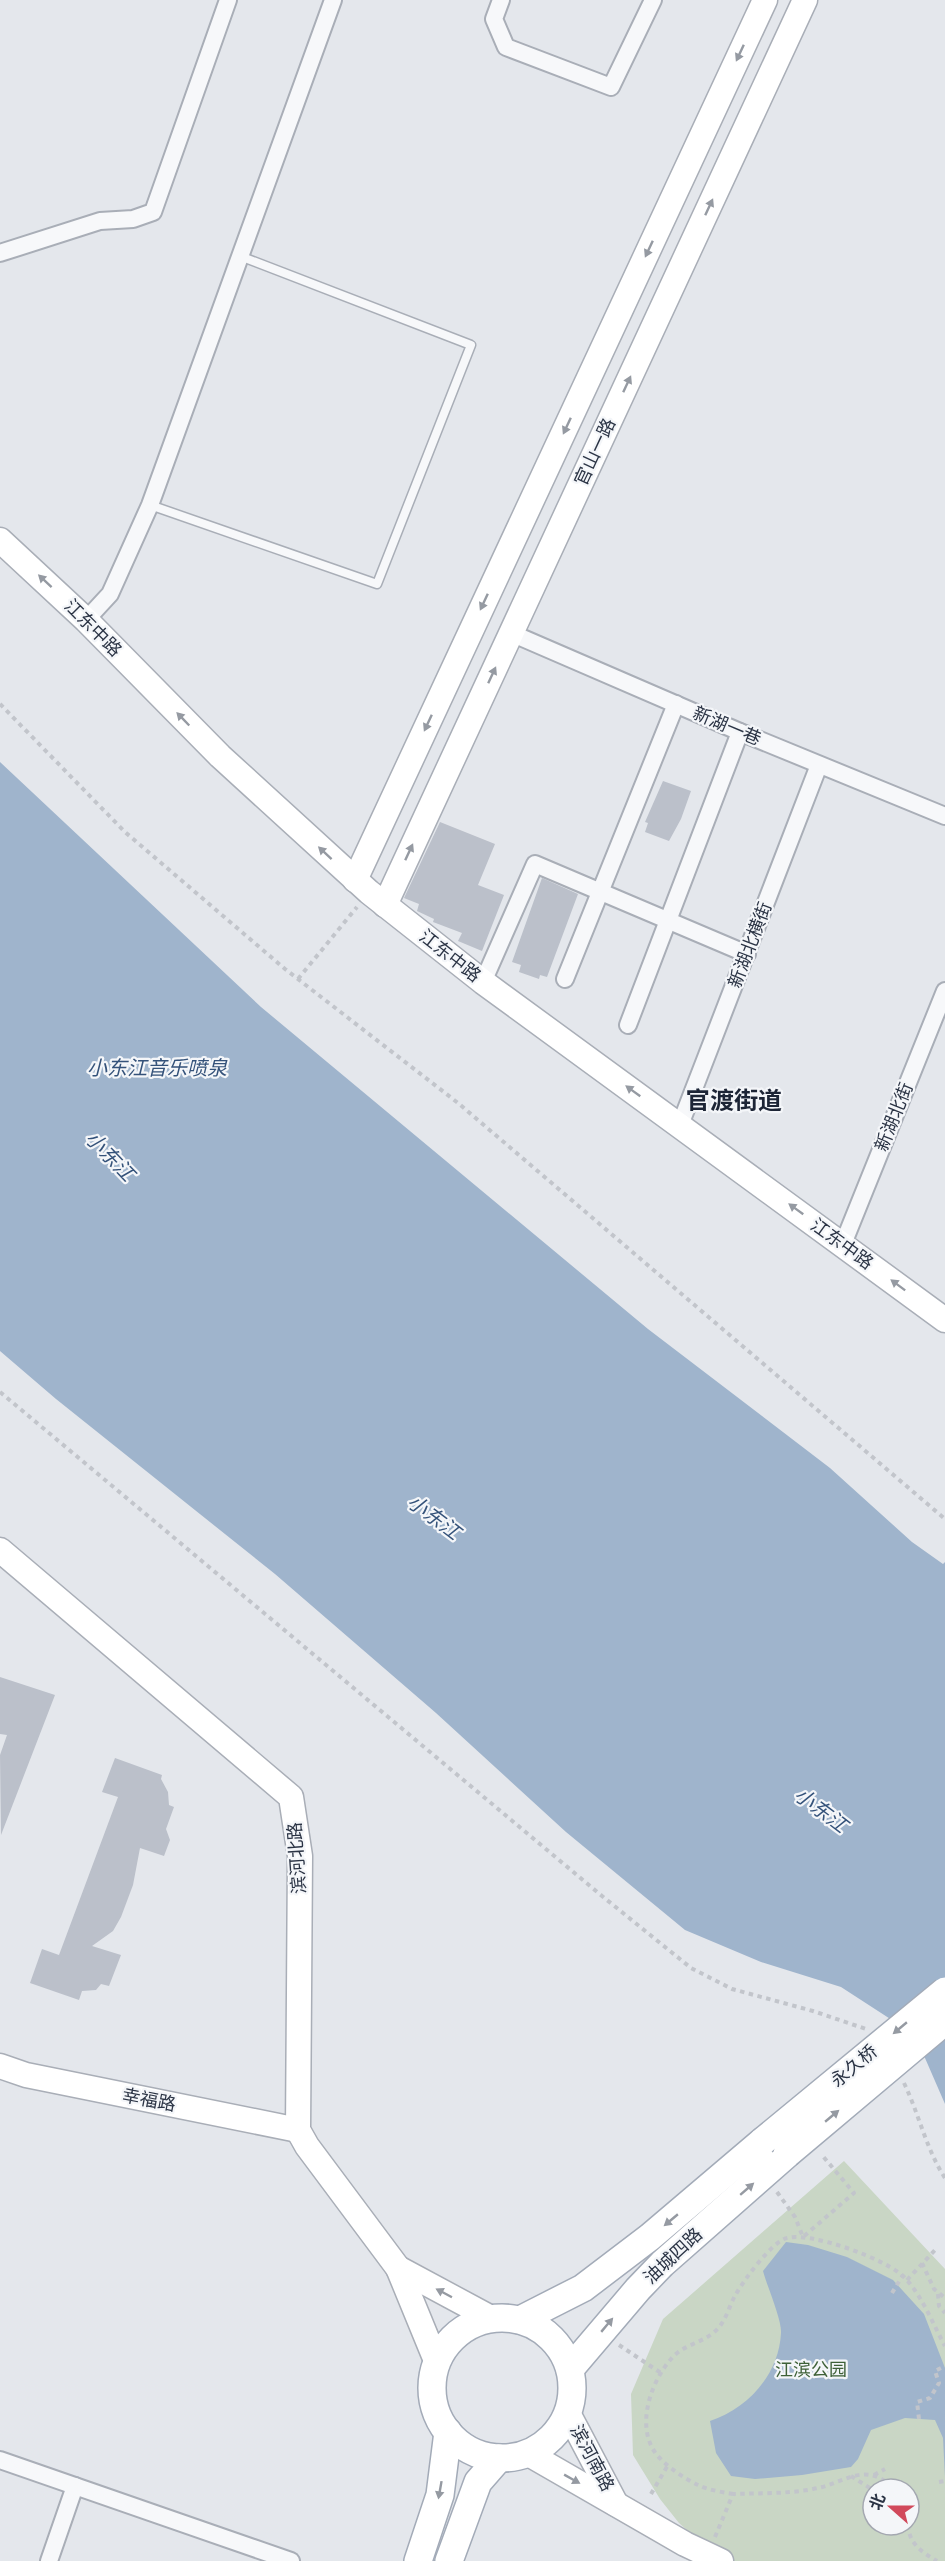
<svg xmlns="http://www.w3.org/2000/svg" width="945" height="2561" font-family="'Asap Condensed','Noto Sans SC',sans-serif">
  <rect width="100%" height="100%" fill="#e4e7ec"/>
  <path fill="#c9d6c5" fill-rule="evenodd" d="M844 2161 945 2269V2561H728L716 2556 679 2523 660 2499 633 2455 631 2394 663 2319ZM873 2489H909V2525H873Z"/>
  <g fill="#9fb4cc">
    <polygon points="0,762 261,1007 648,1329 830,1468 912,1542 943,1564 945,1562 945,2104 915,2035 841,1987 761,1962 685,1930 566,1832 436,1713 275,1574 56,1399 0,1351"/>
    <path d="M786 2242 808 2245 847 2257 893 2280 924 2314 945 2368V2477L943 2438 935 2420 905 2418 871 2430 858 2459 851 2467 802 2475 755 2479 731 2476 716 2453 710 2421C747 2409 779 2375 781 2333 782 2320 767 2286 763 2271Z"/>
  </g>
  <g fill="#bbc0ca">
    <polygon points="663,781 691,791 681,819 669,841 645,832 648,823 645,822"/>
    <polygon points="440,822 495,844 478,885 504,895 482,951 458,941 462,933 433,922 434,919 417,911 419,904 404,898"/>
    <polygon points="542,878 578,894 547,977 540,975 539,979 519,972 521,965 512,962"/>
    <polygon points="0,1677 55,1695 1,1835 0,1755 7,1735 0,1734"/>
    <polygon points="115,1758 162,1775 161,1779 168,1792 169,1805 174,1807 166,1829 170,1840 164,1856 140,1848 133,1885 121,1917 113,1931 92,1946 121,1955 109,1986 101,1984 96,1990 82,1991 79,2000 30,1983 42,1949 59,1955 118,1797 102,1792"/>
  </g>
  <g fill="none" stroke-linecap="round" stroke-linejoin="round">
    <defs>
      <polyline id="lane" points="150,505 377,584 471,345 240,256"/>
      <g id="street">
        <polyline points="501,0 494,19 506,47 611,87 653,0"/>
        <polyline points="0,253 100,221 133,219 153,212 228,0"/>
        <polyline points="86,620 110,594 150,505 333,0"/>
        <polyline points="511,633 740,732 945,816"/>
        <polyline points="565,979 676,704"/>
        <polyline points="483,982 535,864 747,954"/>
        <polyline points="628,1025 740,732"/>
        <polyline points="680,1125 819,765"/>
        <polyline points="843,1244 945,991"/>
        <polyline points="0,2460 291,2561"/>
        <polyline points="49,2561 75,2486"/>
      </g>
      <g id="secondary">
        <polyline points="0,540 86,620 220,756 369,892 483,982 945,1320"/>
        <polyline points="355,880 765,0"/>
        <polyline points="385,905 805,0"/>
        <polyline points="0,1550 291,1797 300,1856 298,2130 307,2146 398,2268 437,2363"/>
        <polyline points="0,2066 26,2075 298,2130"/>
        <polyline points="398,2268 491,2318"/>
        <polyline points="568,2413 616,2504"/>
        <polyline points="527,2453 685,2544 721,2561"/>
      </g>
      <g id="primary">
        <circle cx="502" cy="2388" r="70"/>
        <polyline points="520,2320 583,2288 650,2237 763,2141"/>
        <polyline points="570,2369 638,2289 662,2264 787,2154"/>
        <polyline points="418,2561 440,2495 448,2432"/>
        <polyline points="449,2561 478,2482 499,2458"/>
      </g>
    </defs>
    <use href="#lane" stroke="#a9aeb7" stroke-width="11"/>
    <use href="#street" stroke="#a9aeb7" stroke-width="20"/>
    <use href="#secondary" stroke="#a9aeb7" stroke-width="27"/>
    <use href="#primary" stroke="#a3abb8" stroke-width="30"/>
    <g stroke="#c2c5cb" stroke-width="4" stroke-dasharray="4.5 4.5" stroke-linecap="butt">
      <polyline points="0,704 125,832 285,969 458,1103 945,1519"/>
      <polyline points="298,979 357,907"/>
      <polyline points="0,1392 602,1896 691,1968 732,1989 813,2011 866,2029"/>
      <path d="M904 2083C919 2114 926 2149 945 2178"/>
      <polyline points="777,2192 795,2217 803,2237 854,2193 821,2154"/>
      <polyline points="922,2263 934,2289 945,2298"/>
      <polyline points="907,2280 936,2249"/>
      <polyline points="892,2293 903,2275"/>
      <polyline points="938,2294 939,2306 945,2313"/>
      <polyline points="619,2345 661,2373"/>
      <polyline points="919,2419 917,2402 930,2398 939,2383 935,2371 945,2366"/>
      <polyline points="874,2475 885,2469"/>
      <polyline points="851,2476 873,2490"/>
      <polyline points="939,2482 945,2481"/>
      <polyline points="905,2489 906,2488"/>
      <polyline points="651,2494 668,2465"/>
      <path d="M733 2494C722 2492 708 2490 698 2485 685 2479 666 2466 657 2455 635 2428 650 2383 671 2359 684 2343 707 2343 720 2326 727 2317 730 2304 736 2294 744 2280 769 2246 784 2239 806 2229 890 2260 906 2279 923 2298 933 2324 945 2346"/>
      <path d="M908 2525C909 2544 922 2552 937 2561"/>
      <path d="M715 2537 733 2494C759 2493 787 2494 813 2489 845 2484 864 2459 895 2489"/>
    </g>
    <use href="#lane" stroke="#f7f8fa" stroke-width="8"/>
    <use href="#street" stroke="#f7f8fa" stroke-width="16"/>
    <use href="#secondary" stroke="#fff" stroke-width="24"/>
    <use href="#primary" stroke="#fff" stroke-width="27"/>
    <defs>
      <g id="primary-bridge">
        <polyline points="763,2141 945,1991"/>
        <polyline points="787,2154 945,2021"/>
      </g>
    </defs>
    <use href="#primary-bridge" stroke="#a3abb8" stroke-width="30" stroke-linecap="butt"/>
    <use href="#primary-bridge" stroke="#fff" stroke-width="27"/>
  </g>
  <defs><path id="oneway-solid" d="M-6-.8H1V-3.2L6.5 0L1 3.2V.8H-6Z" transform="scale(1.5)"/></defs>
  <g fill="#959aa2">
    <use href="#oneway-solid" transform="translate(740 53) rotate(115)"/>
    <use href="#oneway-solid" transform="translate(709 207) rotate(-65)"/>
    <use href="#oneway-solid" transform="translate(649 249) rotate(115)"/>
    <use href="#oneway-solid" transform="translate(627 384) rotate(-65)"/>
    <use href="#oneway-solid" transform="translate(567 426) rotate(115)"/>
    <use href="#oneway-solid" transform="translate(45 581) rotate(-137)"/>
    <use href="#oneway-solid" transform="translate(484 602) rotate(115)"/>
    <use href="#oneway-solid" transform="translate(492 675) rotate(-65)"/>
    <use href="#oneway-solid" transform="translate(183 719) rotate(-134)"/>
    <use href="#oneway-solid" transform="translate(428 723) rotate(115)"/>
    <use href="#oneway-solid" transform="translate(409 852) rotate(-65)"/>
    <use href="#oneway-solid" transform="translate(325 853) rotate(-137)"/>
    <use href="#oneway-solid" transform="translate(633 1091) rotate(-144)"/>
    <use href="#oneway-solid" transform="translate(796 1209) rotate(-144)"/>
    <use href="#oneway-solid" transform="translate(898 1285) rotate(-143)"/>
    <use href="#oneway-solid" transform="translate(900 2028) rotate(140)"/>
    <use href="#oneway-solid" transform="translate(832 2116) rotate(-40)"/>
    <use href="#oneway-solid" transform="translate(747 2189) rotate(-41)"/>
    <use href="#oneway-solid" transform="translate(671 2220) rotate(140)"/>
    <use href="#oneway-solid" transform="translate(444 2293) rotate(-152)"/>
    <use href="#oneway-solid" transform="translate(607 2325) rotate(-50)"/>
    <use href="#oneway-solid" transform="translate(572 2479) rotate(29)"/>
    <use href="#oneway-solid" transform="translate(440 2490) rotate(100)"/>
  </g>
  <g text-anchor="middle" stroke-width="4.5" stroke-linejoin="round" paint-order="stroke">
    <g font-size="18" fill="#2b3445" stroke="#f4f6f9">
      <text transform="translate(595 452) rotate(-65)" y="6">官山一路</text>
      <text transform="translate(93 628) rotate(45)" y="6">江东中路</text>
      <text transform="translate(727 726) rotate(23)" y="6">新湖一巷</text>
      <text transform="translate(750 945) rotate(-69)" y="6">新湖北横街</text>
      <text transform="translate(450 956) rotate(38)" y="6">江东中路</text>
      <text transform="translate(894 1117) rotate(-68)" y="6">新湖北街</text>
      <text transform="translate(842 1244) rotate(36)" y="6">江东中路</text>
      <text transform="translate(297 1858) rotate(-94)" y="6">滨河北路</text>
      <text transform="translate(854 2066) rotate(-40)" y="6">永久桥</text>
      <text transform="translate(149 2100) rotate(11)" y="6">幸福路</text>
      <text transform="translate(673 2256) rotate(-43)" y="6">油城四路</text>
      <text transform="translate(592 2458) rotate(62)" y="6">滨河南路</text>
    </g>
    <g font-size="18" fill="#3f6138" stroke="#f4f6f9">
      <text x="811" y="2376">江滨公园</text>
    </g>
    <g font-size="20" font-style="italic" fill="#34527a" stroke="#f4f6f9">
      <text x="157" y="1075">小东江音乐喷泉</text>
      <text transform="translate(110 1156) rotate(46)" y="7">小东江</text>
      <text transform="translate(434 1517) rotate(37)" y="7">小东江</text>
      <text transform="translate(821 1810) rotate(37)" y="7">小东江</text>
    </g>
    <g font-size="24" font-weight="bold" fill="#1d2536" stroke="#f4f6f9">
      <text x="734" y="1109">官渡街道</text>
    </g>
  </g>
  <g transform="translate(891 2507) rotate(291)"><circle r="28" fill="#f4f6f9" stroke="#a4a8b1" stroke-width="1.5"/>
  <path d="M0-4.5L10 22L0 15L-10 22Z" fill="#d1495b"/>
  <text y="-9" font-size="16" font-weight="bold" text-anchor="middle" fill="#2b3445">北</text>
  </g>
</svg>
